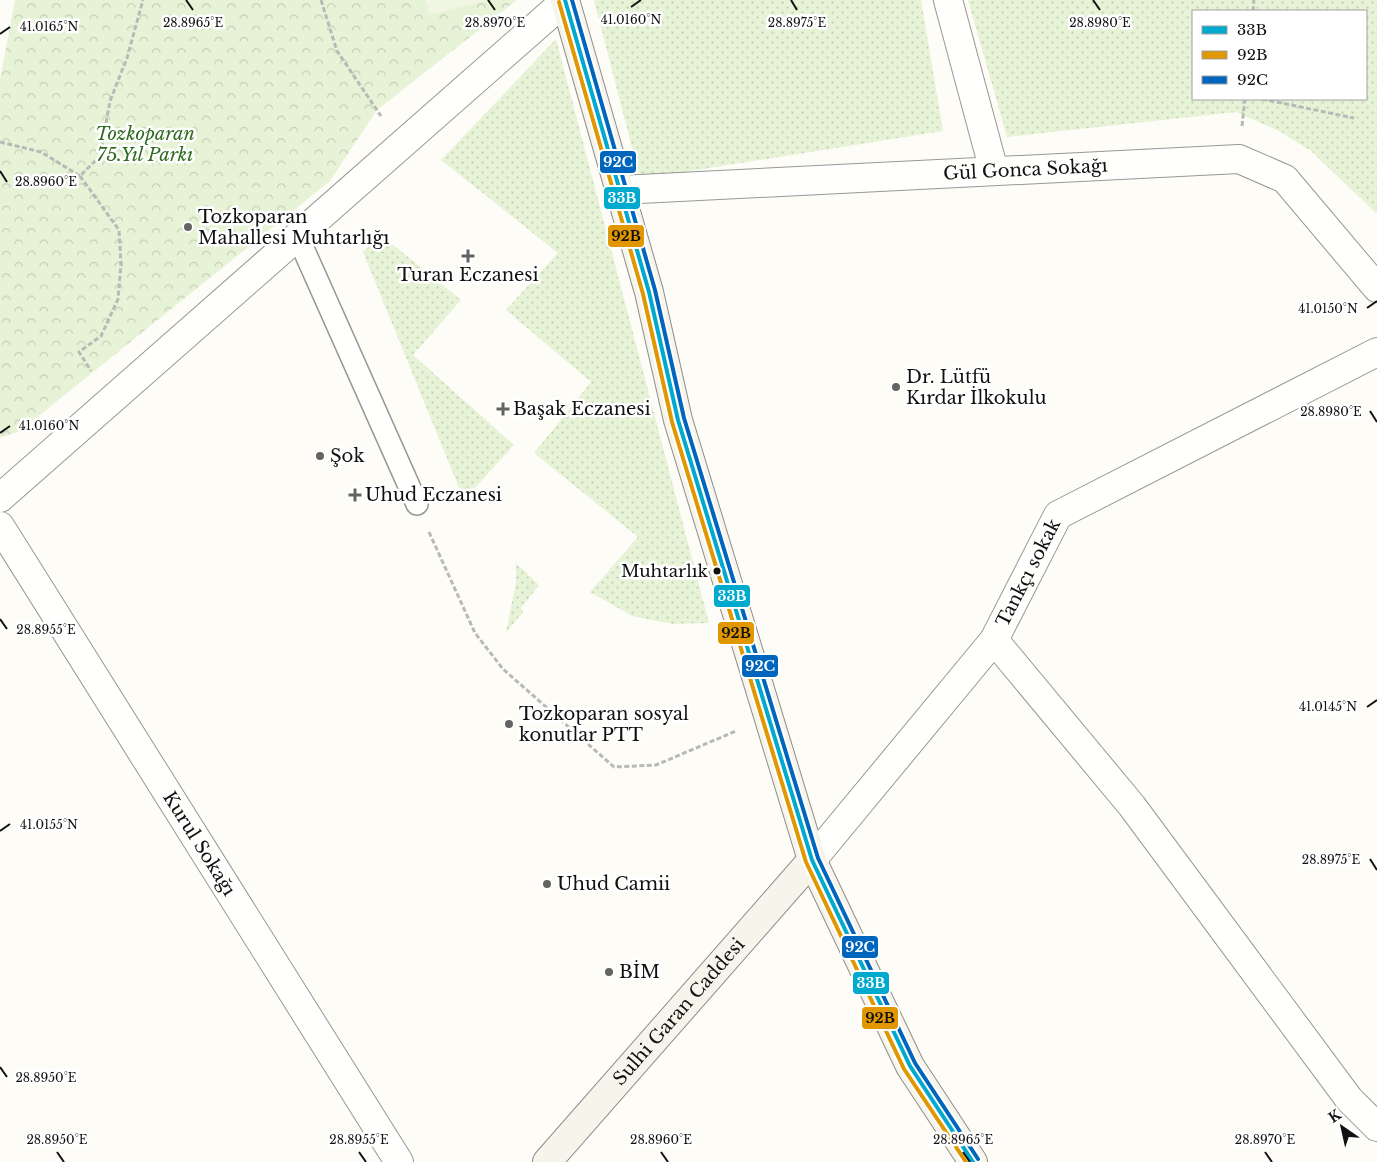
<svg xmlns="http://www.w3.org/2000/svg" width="1377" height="1162" font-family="'Libre Baskerville',serif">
  <defs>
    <pattern id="grass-dots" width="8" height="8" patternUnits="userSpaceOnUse" patternTransform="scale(1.25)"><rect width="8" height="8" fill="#e7f3d7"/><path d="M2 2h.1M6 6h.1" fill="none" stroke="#c5cfb8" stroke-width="1.8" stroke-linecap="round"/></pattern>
    <pattern id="park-crowns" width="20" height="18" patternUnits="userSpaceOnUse" patternTransform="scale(1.25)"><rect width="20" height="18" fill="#e7f3d7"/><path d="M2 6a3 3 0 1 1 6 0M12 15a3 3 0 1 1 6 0" fill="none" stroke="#c5cfb8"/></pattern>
  </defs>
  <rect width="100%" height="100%" fill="#fdfcf7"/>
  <g fill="url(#grass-dots)" fill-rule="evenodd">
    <polygon points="594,0 921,0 943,131 640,179"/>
    <path d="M968 0H1377V214L1311 151 1279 131 1236 112 1007 137ZM1193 11H1366V99H1193Z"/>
    <polygon points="556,39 709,623 673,624 632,616 590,592 638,537 534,453 591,382 506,310 558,253 441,160"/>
    <polygon points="381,235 461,300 413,355 514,445 464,500 363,252"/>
    <polygon points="516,563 539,585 521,608 523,612 506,633 516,582"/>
  </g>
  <polygon fill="url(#park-crowns)" points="15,0 517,0 377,110 330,181 20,431 0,438 0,79"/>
  <polygon fill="#f0f6e1" points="426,0 491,0 429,15"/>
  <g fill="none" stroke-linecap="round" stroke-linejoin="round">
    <defs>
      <polyline id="lane" points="298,237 417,504"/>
      <g id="street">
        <polyline points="948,0 994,171"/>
        <path id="s1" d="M620 190 1239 159 1285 179 1377 288"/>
        <polyline points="0,498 565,1"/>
        <path id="s2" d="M0 526 399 1162"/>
        <polyline points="994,640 1132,806 1349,1099 1377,1127"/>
        <path id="s3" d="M812 860 994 640 1058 515 1377 352"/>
      </g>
      <g id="secondary">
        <polyline points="565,0 649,292 678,420 812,860 910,1066 973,1162"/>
        <path id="s4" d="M547 1162 812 860"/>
      </g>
    </defs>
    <use href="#lane" stroke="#979795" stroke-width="24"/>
    <use href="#street" stroke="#979795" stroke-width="30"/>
    <use href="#secondary" stroke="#8e8d8b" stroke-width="30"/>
    <g stroke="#b9b9b8" stroke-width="3" stroke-dasharray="5 2.5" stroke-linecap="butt">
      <polyline points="321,0 337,51 381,116"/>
      <polyline points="1253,11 1254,0"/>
      <polyline points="1262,99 1354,118"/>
      <polyline points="1242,126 1245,99"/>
      <polyline points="0,142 41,152 80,176 100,156 110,101 127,58 143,0"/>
      <polyline points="80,176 119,230 121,264 118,299 101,336 79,352 91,371"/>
      <polyline points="429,532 475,633 503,669 614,767 656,765 736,731"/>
    </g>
    <use href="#lane" stroke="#fffffe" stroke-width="21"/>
    <use href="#street" stroke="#fffffe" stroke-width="28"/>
    <use href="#secondary" stroke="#f6f4eb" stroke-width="28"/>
    <defs>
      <polyline id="bus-1" points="565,0 649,292 678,420 812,860 910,1066 973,1162"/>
      <polyline id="bus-2" points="559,2 643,294 672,422 806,862 904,1069 966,1162"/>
      <polyline id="bus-3" points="572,0 655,290 684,418 818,858 915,1063 978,1159"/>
    </defs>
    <use href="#bus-1" stroke="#fff" stroke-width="8"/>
    <use href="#bus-2" stroke="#fff" stroke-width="8"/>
    <use href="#bus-3" stroke="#fff" stroke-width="8"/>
    <use href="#bus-1" stroke="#00a9ce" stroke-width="4"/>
    <use href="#bus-2" stroke="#e09702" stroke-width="4"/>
    <use href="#bus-3" stroke="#0065bd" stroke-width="4"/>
  </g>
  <path fill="none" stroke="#111" stroke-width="2" d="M186 0 193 10M488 0 495 10M791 0 797 10M1093 0 1100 10M631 7 641 0M0 34 10 27M0 171 7 182M1367 308 1377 301M1370 411 1377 422M0 433 10 426M0 619 7 629M1367 707 1377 700M0 831 10 824M1370 859 1377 870M0 1067 7 1077M57 1152 64 1162M359 1152 366 1162M661 1152 668 1162M963 1152 970 1162M1265 1152 1272 1162"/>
  <g fill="#646362" stroke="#fff" stroke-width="2">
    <circle cx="188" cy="227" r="5"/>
    <path d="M465.5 248.5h5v5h5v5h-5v5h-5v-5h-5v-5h5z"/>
    <circle cx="896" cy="387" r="5"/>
    <path d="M500.5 401.5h5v5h5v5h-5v5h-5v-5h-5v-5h5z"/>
    <circle cx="320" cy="456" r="5"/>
    <path d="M352.5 487.5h5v5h5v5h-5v5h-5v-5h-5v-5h5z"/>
    <circle cx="509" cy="724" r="5"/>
    <circle cx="547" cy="884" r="5"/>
    <circle cx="609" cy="972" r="5"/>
  </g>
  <circle fill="#111" stroke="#fff" stroke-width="2" cx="717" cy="571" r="4.5"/>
  <g text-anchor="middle" stroke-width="5" stroke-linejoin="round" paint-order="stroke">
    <g font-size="17" fill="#111" stroke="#fff" text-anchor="end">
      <text x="708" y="577">Muhtarlık</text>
    </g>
    <g font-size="18" font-style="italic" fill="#2f6b1f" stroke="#fff">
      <text x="145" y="140">Tozkoparan<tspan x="145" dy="21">75.Yıl Parkı</tspan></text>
    </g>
    <g font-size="18" fill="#111" stroke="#fff">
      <text dy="6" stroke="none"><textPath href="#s1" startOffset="406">Gül Gonca Sokağı</textPath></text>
      <text dy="6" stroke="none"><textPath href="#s3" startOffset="361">Tankçı sokak</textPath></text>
      <text dy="6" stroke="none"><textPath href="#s2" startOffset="375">Kurul Sokağı</textPath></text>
      <text dy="6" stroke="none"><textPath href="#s4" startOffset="200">Sulhi Garan Caddesi</textPath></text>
    </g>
    <g font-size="18" fill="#111" stroke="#fff" text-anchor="start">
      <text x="198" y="223">Tozkoparan<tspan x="198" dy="21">Mahallesi Muhtarlığı</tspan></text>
      <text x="468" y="281" text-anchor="middle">Turan Eczanesi</text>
      <text x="906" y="383">Dr. Lütfü<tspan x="906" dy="21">Kırdar İlkokulu</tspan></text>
      <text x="513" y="415">Başak Eczanesi</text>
      <text x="330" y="462">Şok</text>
      <text x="365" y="501">Uhud Eczanesi</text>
      <text x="519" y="720">Tozkoparan sosyal<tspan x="519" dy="21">konutlar PTT</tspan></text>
      <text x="557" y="890">Uhud Camii</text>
      <text x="619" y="978">BİM</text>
    </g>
  </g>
  <g font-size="12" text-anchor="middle" fill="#111" stroke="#fff" stroke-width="5" stroke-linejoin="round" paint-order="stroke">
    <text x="631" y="24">41.0160°N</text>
    <text x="193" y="27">28.8965°E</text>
    <text x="495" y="27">28.8970°E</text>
    <text x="797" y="27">28.8975°E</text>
    <text x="1100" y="27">28.8980°E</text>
    <text x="49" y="31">41.0165°N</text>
    <text x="46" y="186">28.8960°E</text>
    <text x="1328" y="313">41.0150°N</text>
    <text x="1331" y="416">28.8980°E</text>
    <text x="49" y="430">41.0160°N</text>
    <text x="46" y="634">28.8955°E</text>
    <text x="1328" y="711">41.0145°N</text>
    <text x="49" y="829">41.0155°N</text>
    <text x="1331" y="864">28.8975°E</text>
    <text x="46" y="1082">28.8950°E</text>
    <text x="57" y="1144">28.8950°E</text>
    <text x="359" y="1144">28.8955°E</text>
    <text x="661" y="1144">28.8960°E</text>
    <text x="963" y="1144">28.8965°E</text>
    <text x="1265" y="1144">28.8970°E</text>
  </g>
  <g stroke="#fff" stroke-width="2">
    <rect x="599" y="150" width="38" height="24" rx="5" fill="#0065bd"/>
    <rect x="603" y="186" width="38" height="24" rx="5" fill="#00a9ce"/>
    <rect x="607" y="224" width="38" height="24" rx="5" fill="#e09702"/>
    <rect x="713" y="584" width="38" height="24" rx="5" fill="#00a9ce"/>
    <rect x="717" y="621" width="38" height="24" rx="5" fill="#e09702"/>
    <rect x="741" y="654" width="38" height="24" rx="5" fill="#0065bd"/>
    <rect x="841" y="935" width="38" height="24" rx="5" fill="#0065bd"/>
    <rect x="852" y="971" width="38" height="24" rx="5" fill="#00a9ce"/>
    <rect x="861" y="1006" width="38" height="24" rx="5" fill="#e09702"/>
  </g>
  <g font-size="14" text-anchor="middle" font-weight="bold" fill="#fff">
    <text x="618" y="167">92C</text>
    <text x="622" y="203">33B</text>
    <text x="732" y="601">33B</text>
    <text x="760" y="671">92C</text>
    <text x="860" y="952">92C</text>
    <text x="871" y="988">33B</text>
  </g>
  <g font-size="14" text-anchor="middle" font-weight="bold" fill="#111">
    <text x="626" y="241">92B</text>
    <text x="736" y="638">92B</text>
    <text x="880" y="1023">92B</text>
  </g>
  <rect x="1192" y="10" width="175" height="90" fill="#ffffff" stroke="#a0a0a0"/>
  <rect x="1202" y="26" width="25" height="8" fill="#00a9ce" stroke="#a0a0a0"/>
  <text x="1237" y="35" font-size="15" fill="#111111">33B</text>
  <rect x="1202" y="51" width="25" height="8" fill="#e09702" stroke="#a0a0a0"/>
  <text x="1237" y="60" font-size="15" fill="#111111">92B</text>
  <rect x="1202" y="76" width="25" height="8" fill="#0065bd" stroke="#a0a0a0"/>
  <text x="1237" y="85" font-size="15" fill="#111111">92C</text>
  <g transform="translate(1342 1127) rotate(326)" stroke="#ffffff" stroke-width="4" paint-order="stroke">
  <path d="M0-4L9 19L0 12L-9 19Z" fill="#111111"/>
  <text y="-8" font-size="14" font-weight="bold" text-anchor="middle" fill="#111111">K</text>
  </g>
</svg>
